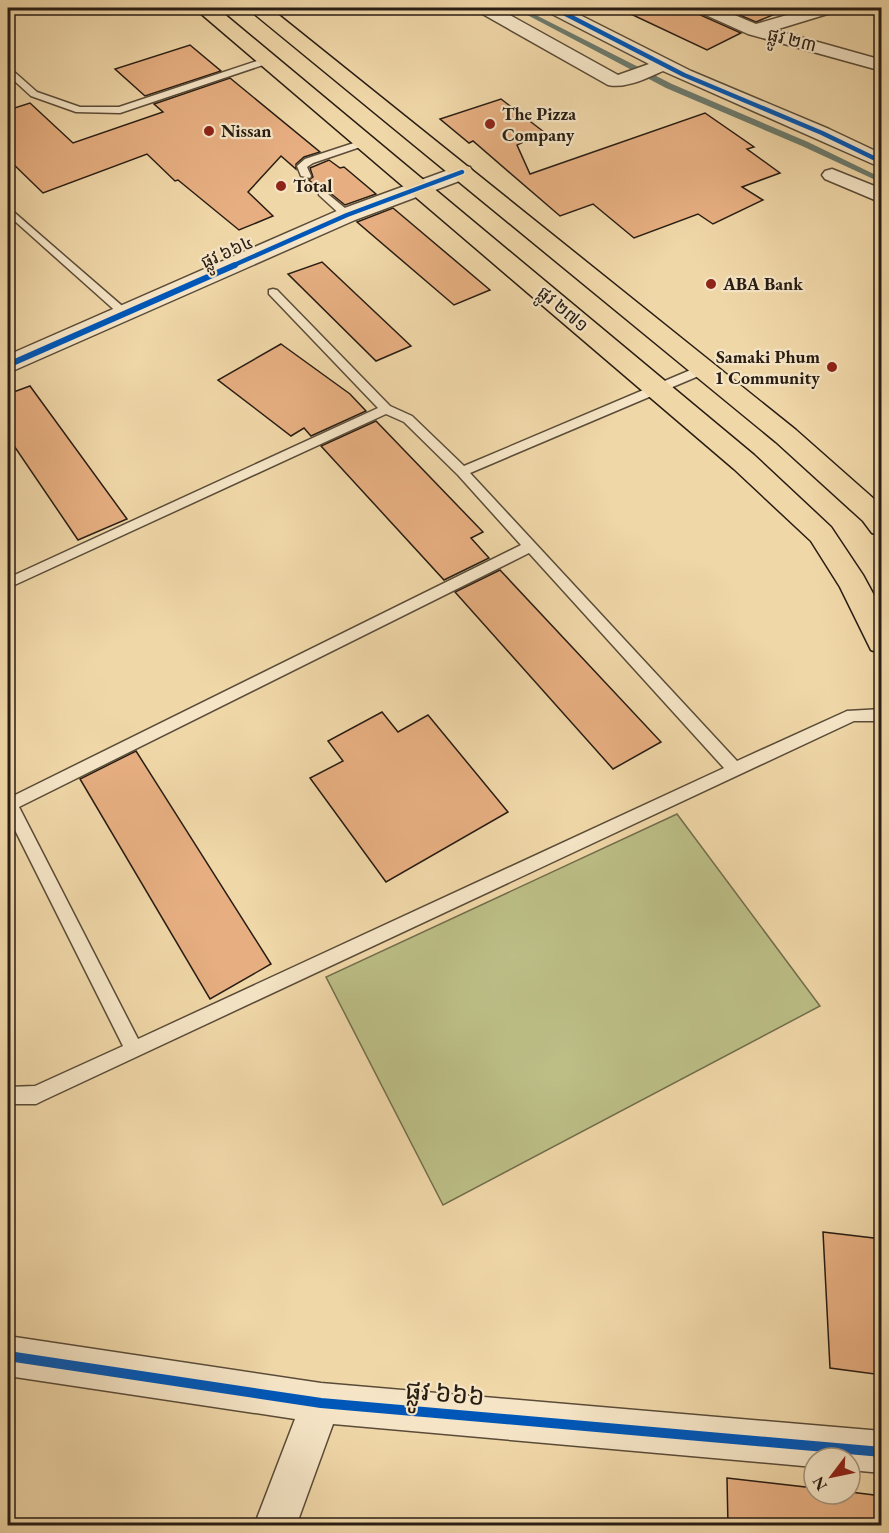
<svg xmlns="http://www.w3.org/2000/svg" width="889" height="1533" font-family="'EB Garamond','Noto Sans Khmer',serif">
  <rect width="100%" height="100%" fill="#f0d7a8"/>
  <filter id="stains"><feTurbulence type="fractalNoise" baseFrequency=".00333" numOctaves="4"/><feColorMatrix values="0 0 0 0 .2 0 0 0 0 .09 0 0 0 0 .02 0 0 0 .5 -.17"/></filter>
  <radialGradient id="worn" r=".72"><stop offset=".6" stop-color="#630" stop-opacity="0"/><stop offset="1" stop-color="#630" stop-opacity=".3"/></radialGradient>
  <polygon fill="#bcbe86" stroke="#726e4c" stroke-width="1.5" points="677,814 820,1006 443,1205 326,977"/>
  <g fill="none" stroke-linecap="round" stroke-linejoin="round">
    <polygon fill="#6c7b6e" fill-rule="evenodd" points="514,8 522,8 672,84 808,142 882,178 882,183 802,146 666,88"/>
  </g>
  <g fill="#e7af81" stroke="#281d13" stroke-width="1.5">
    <polygon points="618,8 694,8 698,14 741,33 707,50"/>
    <polygon points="723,8 789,8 756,22"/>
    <polygon points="190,45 221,71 145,96 115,69"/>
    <polygon points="230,78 320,152 304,157 296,164 296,169 281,156 248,192 273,216 239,230 178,180 175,181 147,154 43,193 8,159 8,110 30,103 73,143 163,112 154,104"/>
    <polygon points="501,99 544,132 517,145 530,174 705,113 754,147 747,149 780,173 742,187 763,200 713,224 698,214 634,238 593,204 560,216 473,141 469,143 440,119"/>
    <polygon points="329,160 340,168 344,167 376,194 345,205 324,188 319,189 309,180 313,177 310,168"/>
    <polygon points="393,208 490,290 454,305 357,222"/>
    <polygon points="322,262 411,346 376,361 288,274"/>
    <polygon points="281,344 350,394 366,411 311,436 304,428 291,436 218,380"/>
    <polygon points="30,386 127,519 78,540 8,437 8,394"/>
    <polygon points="376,421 483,532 471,538 489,558 444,580 321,446"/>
    <polygon points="500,570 661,742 613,769 455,592"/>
    <polygon points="382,712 398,732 428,715 508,812 386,882 310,778 343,761 328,741"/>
    <polygon points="136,751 271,964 210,999 80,779"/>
    <polygon points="823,1232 882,1239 882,1375 830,1368"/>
    <polygon points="727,1478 814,1488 814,1494 850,1492 882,1496 882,1526 728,1526"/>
  </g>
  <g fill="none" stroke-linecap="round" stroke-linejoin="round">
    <defs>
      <g id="service">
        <polygon points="269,57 272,58 272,62 120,113 76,112 31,96 8,75 8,68 11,69 37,92 80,107 119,107"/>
        <polygon points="366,139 369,140 369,144 313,163 307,167 311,176 310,178 301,176 297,166 305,159"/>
        <polygon points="323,190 351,213 351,217 343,217 319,195 319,191"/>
        <polygon points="8,207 128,311 128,315 120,315 8,215"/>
        <path d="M273 289 277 290 390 406 412 416 464 466 700 366H708V372L470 473 737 761 847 711 882 709V721H854L42 1101 36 1104H8V1087L35 1086 123 1046 8 816V796L11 797 521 545 458 475 404 422 386 414 8 588V578L378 408 269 294V290ZM529 553 724 768 138 1039 19 807Z"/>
      </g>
      <g id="minor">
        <path d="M476 8H497L618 75 649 64 548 12 545 8H566L691 71 829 129 882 154V168L663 71C647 78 626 89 608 85L479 12Z"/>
        <polygon points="696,8 718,8 756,24 811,8 836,8 834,12 775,30 882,60 882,71 748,34 699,12"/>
        <polygon points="832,169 882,189 882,203 825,179 822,175 825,171"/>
        <polygon points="8,1336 321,1383 882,1431 882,1473 850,1470 850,1458 814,1458 814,1467 333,1424 296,1526 254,1526 295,1419 8,1376"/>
      </g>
      <polygon id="tertiary" points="462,165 470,167 473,172 470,177 355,220 8,373 8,355 339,210"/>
      <g id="primary">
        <polygon points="197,8 217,8 754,455 831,527 863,575 882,610 882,654 871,650 840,587 811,541 734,469 199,12"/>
        <polygon points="250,8 270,8 796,430 882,506 882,536 872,533 863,521 776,442 252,12"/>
      </g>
    </defs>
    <use href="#service" stroke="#5a4c38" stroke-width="3"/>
    <use href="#minor" stroke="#5a4c38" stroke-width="3"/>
    <use href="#tertiary" stroke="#5a4c38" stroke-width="3"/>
    <use href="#primary" stroke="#281d13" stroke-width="3"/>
    <use href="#service" fill="#f5e5c6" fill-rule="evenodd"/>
    <use href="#minor" fill="#f5e5c6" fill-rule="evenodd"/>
    <use href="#tertiary" fill="#f5e5c6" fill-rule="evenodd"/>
    <use href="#primary" fill="#f0d7a8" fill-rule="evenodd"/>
    <defs>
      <g id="cycleway-far2">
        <polyline points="554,8 684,75 822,133 882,162"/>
        <polyline points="232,266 347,215 462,172"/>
      </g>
      <polyline id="cycleway-far1" points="8,365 235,265"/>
      <polyline id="cycleway" points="8,1356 321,1403 882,1452"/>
    </defs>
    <use href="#cycleway-far2" stroke="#f5e5c6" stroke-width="7"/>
    <use href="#cycleway-far1" stroke="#f5e5c6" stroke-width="9"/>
    <use href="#cycleway" stroke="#f5e5c6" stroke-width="14"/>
    <use href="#cycleway-far2" stroke="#0057b8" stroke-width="4.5"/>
    <use href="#cycleway-far1" stroke="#0057b8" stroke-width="6"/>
    <use href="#cycleway" stroke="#0057b8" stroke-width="10"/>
  </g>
  <g fill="#8f2418" stroke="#f5e5c6" stroke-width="2">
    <circle cx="490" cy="124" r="6"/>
    <circle cx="209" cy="131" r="6"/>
    <circle cx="281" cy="186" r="6"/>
    <circle cx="711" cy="284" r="6"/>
    <circle cx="832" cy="367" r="6"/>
  </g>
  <g text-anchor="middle" stroke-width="4.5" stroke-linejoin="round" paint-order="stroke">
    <g font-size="18" fill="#281d13" stroke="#f5e5c6">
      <text transform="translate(792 40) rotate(14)" y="6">ផ្លូវ ២៣</text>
      <text transform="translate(227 252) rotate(-24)" y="6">ផ្លូវ ៦៦៤</text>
      <text transform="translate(563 309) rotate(40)" y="6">ផ្លូវ ២៧១</text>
    </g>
    <g font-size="18" font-weight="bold" fill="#281d13" stroke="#f5e5c6" text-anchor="start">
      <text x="502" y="120">The Pizza<tspan x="502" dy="21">Company</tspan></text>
      <text x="221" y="137">Nissan</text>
      <text x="293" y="192">Total</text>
      <text x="723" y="290">ABA Bank</text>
      <text x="820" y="363" text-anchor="end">Samaki Phum<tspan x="820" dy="21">1 Community</tspan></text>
    </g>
    <g font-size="26" fill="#281d13" stroke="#f5e5c6">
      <text transform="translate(445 1393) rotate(5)" y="9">ផ្លូវ ៦៦៦</text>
    </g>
  </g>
  <rect width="889" height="1533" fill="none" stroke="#f0d7a8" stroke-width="30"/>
  <rect x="9" y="9" width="871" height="1515" fill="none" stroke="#281d13" stroke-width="3"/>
  <rect x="15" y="15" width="859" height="1503" fill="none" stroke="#281d13" stroke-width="1.5"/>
  <g transform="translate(832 1476) rotate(238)"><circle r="28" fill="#f5e5c6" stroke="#a3957e" stroke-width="1.5"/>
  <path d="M0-4.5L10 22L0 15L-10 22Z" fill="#8f2418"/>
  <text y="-9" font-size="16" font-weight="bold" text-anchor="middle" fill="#281d13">N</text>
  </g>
  <rect width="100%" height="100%" filter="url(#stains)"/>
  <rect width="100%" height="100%" fill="url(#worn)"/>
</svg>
